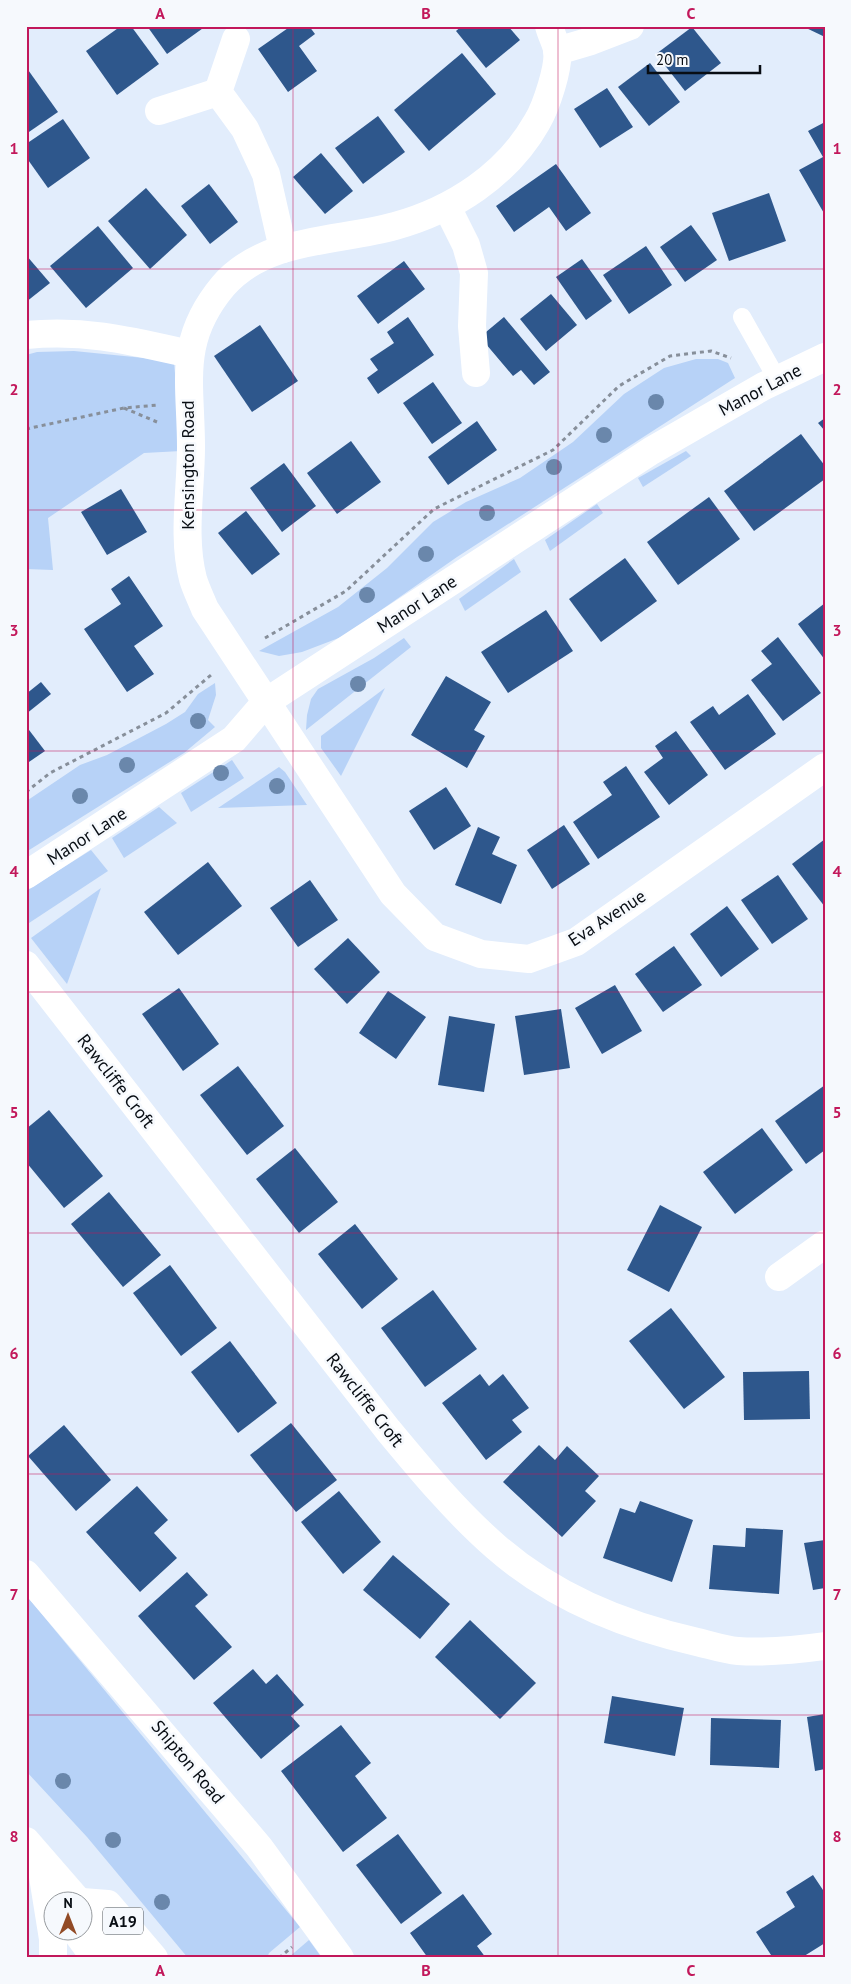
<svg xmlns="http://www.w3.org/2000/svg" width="851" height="1984" font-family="'PT Sans',sans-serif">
  <rect width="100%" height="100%" fill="#e2edfc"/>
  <g fill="#b7d2f7">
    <polygon points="74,351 174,361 181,451 144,453 48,518 53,570 26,569 26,355 37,352"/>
    <polygon points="696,359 718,359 728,363 735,378 457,557 344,636 302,652 279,656 259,651 338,607 387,568 433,522 466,502 520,478 573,442 624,394 664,368"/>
    <polygon points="686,451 691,456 643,487 638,478"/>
    <polygon points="597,504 603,513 550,551 545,540"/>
    <polygon points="514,559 521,572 465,611 459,599"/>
    <polygon points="404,638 411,647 306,730 307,715 311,699 318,689 374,658"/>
    <polygon points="215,683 216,695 208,720 215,727 184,753 26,852 26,802 28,800 80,765 107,755 166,724 185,712 198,694"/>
    <polygon points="385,688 341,776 321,748 321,736"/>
    <polygon points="232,760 244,778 191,812 181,793"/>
    <polygon points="279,767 285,772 307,805 218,808"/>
    <polygon points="159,807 177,823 124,858 112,838"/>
    <polygon points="91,850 108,871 26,925 26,891"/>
    <polygon points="101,888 67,984 31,938"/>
    <polygon points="26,1595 300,1927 269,1953 267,1958 188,1958 87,1837 26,1771"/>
    <polygon points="309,1940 322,1958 288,1958"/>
  </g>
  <g fill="#2e578c">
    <polygon points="121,26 131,26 159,64 117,95 86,51"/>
    <polygon points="147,26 206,26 167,54"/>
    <polygon points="291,26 309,26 315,34 299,46 317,71 288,92 258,49"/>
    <polygon points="462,26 508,26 520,40 486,68 456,31"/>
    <polygon points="802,26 825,26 825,37"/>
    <polygon points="692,27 721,63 685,91 656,54"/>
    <polygon points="462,53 496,94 429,151 394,110"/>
    <polygon points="650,63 680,102 649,126 618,87"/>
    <polygon points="26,67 58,112 26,134"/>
    <polygon points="607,88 633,127 600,148 574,109"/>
    <polygon points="378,116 405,152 363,184 335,148"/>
    <polygon points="63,119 90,158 48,188 26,157 26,144"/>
    <polygon points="825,122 825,215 799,170 823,157 808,131"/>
    <polygon points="321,153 353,191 325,214 293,177"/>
    <polygon points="556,164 591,213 566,231 549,207 514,232 496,206"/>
    <polygon points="209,184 238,222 210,244 181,206"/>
    <polygon points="146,188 187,235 150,269 108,221"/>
    <polygon points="769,193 786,241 729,261 712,213"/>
    <polygon points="691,225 717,260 685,282 660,247"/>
    <polygon points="98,226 133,268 86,308 50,266"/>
    <polygon points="646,246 672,285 629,314 603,275"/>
    <polygon points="26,255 50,283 26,302"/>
    <polygon points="582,259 612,301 586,320 556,277"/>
    <polygon points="404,261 425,289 378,324 357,296"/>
    <polygon points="551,294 577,325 546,351 520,319"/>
    <polygon points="408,317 434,355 378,394 367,378 378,370 370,359 394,343 387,332"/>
    <polygon points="504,317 550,372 534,385 521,370 513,376 480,337"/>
    <polygon points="260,325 298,381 252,412 214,356"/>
    <polygon points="433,382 462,423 432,444 403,403"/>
    <polygon points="825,418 825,431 818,423"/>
    <polygon points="477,421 497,450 448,485 428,457"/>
    <polygon points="801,434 825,466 825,479 754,531 724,491"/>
    <polygon points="351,441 381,482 337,514 307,473"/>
    <polygon points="284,463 316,506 282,532 250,488"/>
    <polygon points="121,489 147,532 107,555 81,512"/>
    <polygon points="709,497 740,539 678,585 647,542"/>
    <polygon points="246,511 280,554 252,575 218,533"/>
    <polygon points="625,558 657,601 601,642 569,599"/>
    <polygon points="129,576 163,626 134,646 154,674 127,692 84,629 121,604 111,589"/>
    <polygon points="825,603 825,660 798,624"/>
    <polygon points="546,610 573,651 508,693 481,652"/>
    <polygon points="778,637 821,693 783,721 751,680 772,664 761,651"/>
    <polygon points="446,676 491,702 474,730 485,736 467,768 411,735"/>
    <polygon points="41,682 51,694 26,714 26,694"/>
    <polygon points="748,694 776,734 725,770 690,722 713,706 719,715"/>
    <polygon points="26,726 45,751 26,764"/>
    <polygon points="676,731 708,775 669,805 644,772 663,758 655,746"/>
    <polygon points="626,766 660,817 598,859 573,822 612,795 603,782"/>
    <polygon points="446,787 471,826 434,850 409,811"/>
    <polygon points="564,825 590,864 552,889 527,850"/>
    <polygon points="478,827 500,837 492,854 517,865 501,904 455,885"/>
    <polygon points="825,839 825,907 792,864"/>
    <polygon points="208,862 242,906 178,955 144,912"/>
    <polygon points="778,875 808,919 772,944 741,900"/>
    <polygon points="310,880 338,920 298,947 270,908"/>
    <polygon points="727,906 759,949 721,977 690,934"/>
    <polygon points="348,938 380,972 347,1004 314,969"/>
    <polygon points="674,946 702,985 663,1012 635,974"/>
    <polygon points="615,985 642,1031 602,1054 575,1008"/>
    <polygon points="179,988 219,1044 183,1071 142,1014"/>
    <polygon points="388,991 426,1017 396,1059 359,1033"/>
    <polygon points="561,1009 570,1068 524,1075 515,1016"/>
    <polygon points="449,1016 495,1024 484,1092 438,1085"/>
    <polygon points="238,1066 284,1126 247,1155 200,1095"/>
    <polygon points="825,1085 825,1150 806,1164 775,1121"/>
    <polygon points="49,1110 103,1176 64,1208 26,1162 26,1129"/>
    <polygon points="762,1128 793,1170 735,1214 703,1172"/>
    <polygon points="295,1148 338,1202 299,1233 256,1179"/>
    <polygon points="109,1192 161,1255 123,1287 71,1224"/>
    <polygon points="660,1205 702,1227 669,1292 627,1270"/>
    <polygon points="355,1224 398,1279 362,1309 318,1254"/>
    <polygon points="170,1265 217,1328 181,1356 133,1293"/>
    <polygon points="433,1290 477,1349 425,1387 381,1328"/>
    <polygon points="671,1308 725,1377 684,1409 629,1341"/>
    <polygon points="230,1341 277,1403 238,1433 191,1372"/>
    <polygon points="809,1371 810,1419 744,1420 743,1372"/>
    <polygon points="480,1374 489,1386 503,1374 529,1408 512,1420 522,1432 486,1460 442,1403"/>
    <polygon points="291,1423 337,1480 296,1512 250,1455"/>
    <polygon points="64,1425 111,1480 76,1511 28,1456"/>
    <polygon points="539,1445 555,1460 567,1446 599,1476 585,1491 596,1501 562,1537 503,1482"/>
    <polygon points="137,1486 168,1520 154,1533 177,1558 140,1592 86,1532"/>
    <polygon points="339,1491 381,1542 343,1574 301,1522"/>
    <polygon points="640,1501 693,1520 672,1582 603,1558 620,1508 635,1513"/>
    <polygon points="746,1528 783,1530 779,1594 709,1589 713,1545 745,1547"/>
    <polygon points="825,1540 825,1588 813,1590 804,1543"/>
    <polygon points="393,1555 450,1604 420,1639 363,1590"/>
    <polygon points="187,1572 208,1595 195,1606 232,1647 194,1680 138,1616"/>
    <polygon points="470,1620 536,1683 500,1719 435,1657"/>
    <polygon points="253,1669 266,1684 277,1674 304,1705 291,1716 300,1726 261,1759 213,1703"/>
    <polygon points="612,1696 684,1708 675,1756 604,1743"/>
    <polygon points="825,1714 825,1769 815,1771 807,1717"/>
    <polygon points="711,1718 781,1720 779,1768 710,1765"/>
    <polygon points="341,1725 371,1763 355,1776 387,1818 343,1852 281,1771"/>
    <polygon points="398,1834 442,1893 401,1924 356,1865"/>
    <polygon points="813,1875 825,1893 825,1943 801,1958 773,1958 756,1932 795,1907 786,1892"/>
    <polygon points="463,1894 492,1934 477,1946 486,1958 428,1958 410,1933"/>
  </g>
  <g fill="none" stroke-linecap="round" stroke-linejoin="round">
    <g stroke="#878f9a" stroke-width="3" stroke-dasharray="4 4" stroke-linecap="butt">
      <polyline points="124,408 157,422"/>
      <polyline points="26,429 124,408 158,405"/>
      <polyline points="265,638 346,591 434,509 553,450 619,386 670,356 711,351 731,358"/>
      <polyline points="26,792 50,773 166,713 211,675"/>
      <polyline points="279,1958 292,1947"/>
    </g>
    <polyline stroke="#fff" stroke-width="18" points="742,317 777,379"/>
    <g stroke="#fff" stroke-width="28">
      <path d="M549 26C551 34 555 41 557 49 560 66 546 107 537 122 507 175 453 210 395 226 338 242 265 237 223 286 177 341 191 383 191 447 191 490 182 537 193 579 196 589 201 599 205 609L393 894 435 937 481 954 529 959 576 942 825 767"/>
      <polyline points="236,39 218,92 245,129 266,174 283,249"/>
      <polyline points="557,51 591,41 630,26"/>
      <polyline points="159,111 218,92"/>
      <polyline points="447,207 466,245 474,273 472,326 476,373"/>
      <path d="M26 335C86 329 132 341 190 354"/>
      <polyline points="26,875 234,739 266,702 651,451 764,386 825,357"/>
      <path d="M26 965 388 1430C422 1471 456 1512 496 1547 552 1596 625 1626 697 1642 710 1645 724 1650 738 1651 766 1653 796 1650 825 1646"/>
      <polyline points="779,1277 825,1244"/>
      <polyline points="26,1574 259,1847 340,1958"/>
    </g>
    <g stroke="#fff" stroke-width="28">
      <polyline points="26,1841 79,1902"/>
      <polyline points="40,1858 53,1939 53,1958"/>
      <polyline points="82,1902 108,1904 154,1958"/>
      <polyline points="82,1905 124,1958"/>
      <polyline points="76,1932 95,1958"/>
    </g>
  </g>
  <g fill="#6a87ab">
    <circle cx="656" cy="402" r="8"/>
    <circle cx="604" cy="435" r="8"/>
    <circle cx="554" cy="467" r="8"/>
    <circle cx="487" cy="513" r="8"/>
    <circle cx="426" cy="554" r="8"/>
    <circle cx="367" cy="595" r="8"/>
    <circle cx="358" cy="684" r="8"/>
    <circle cx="198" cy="721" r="8"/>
    <circle cx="127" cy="765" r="8"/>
    <circle cx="221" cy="773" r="8"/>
    <circle cx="277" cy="786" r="8"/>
    <circle cx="80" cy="796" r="8"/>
    <circle cx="63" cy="1781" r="8"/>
    <circle cx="113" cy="1840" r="8"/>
    <circle cx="162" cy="1902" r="8"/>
  </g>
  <path fill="none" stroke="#c2185b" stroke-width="1" stroke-opacity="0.55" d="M293 26V1958M558 26V1958M26 269H825M26 510H825M26 751H825M26 992H825M26 1233H825M26 1474H825M26 1715H825"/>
  <g text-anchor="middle" stroke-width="5" stroke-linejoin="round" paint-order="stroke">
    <rect fill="#f6f9fd" stroke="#4f5459" stroke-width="1" x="103" y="1907.5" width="40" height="27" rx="4"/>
    <g font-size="16" font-weight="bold" fill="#080d13">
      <text x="123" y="1927">A19</text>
    </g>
    <g font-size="18" fill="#080d13" stroke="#f6f9fd">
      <text transform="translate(760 390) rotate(-28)" y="6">Manor Lane</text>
      <text transform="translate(188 465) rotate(-90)" y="6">Kensington Road</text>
      <text transform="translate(417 604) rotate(-33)" y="6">Manor Lane</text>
      <text transform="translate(87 836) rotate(-33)" y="6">Manor Lane</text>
      <text transform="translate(607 918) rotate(-33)" y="6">Eva Avenue</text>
      <text transform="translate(116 1081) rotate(52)" y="6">Rawcliffe Croft</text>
      <text transform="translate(365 1400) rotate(52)" y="6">Rawcliffe Croft</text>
      <text transform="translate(188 1762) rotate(50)" y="6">Shipton Road</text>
    </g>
  </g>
  <rect width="851" height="1984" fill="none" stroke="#f6f9fd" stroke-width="55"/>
  <g transform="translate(68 1916)"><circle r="24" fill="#f6f9fd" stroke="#979b9f"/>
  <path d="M0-4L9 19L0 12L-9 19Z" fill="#924b26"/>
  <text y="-8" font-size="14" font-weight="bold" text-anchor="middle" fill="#080d13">N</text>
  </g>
  <path d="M648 65v8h112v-8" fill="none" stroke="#080d13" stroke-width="2.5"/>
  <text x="656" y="65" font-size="15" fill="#080d13" stroke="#f6f9fd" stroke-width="4" paint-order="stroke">20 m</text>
  <rect x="28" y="28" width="796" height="1928" fill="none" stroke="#c2185b" stroke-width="2"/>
  <g font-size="16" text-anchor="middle" font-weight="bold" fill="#c2185b">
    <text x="160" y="19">A</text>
    <text x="426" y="19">B</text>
    <text x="691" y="19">C</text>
    <text x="14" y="154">1</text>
    <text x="837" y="154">1</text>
    <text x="14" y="395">2</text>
    <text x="837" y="395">2</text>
    <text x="14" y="636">3</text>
    <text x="837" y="636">3</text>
    <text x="14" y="877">4</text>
    <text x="837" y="877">4</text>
    <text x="14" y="1118">5</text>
    <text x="837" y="1118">5</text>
    <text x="14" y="1359">6</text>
    <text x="837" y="1359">6</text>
    <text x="14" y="1600">7</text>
    <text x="837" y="1600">7</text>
    <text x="14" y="1842">8</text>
    <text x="837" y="1842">8</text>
    <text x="160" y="1976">A</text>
    <text x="426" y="1976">B</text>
    <text x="691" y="1976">C</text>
  </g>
</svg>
